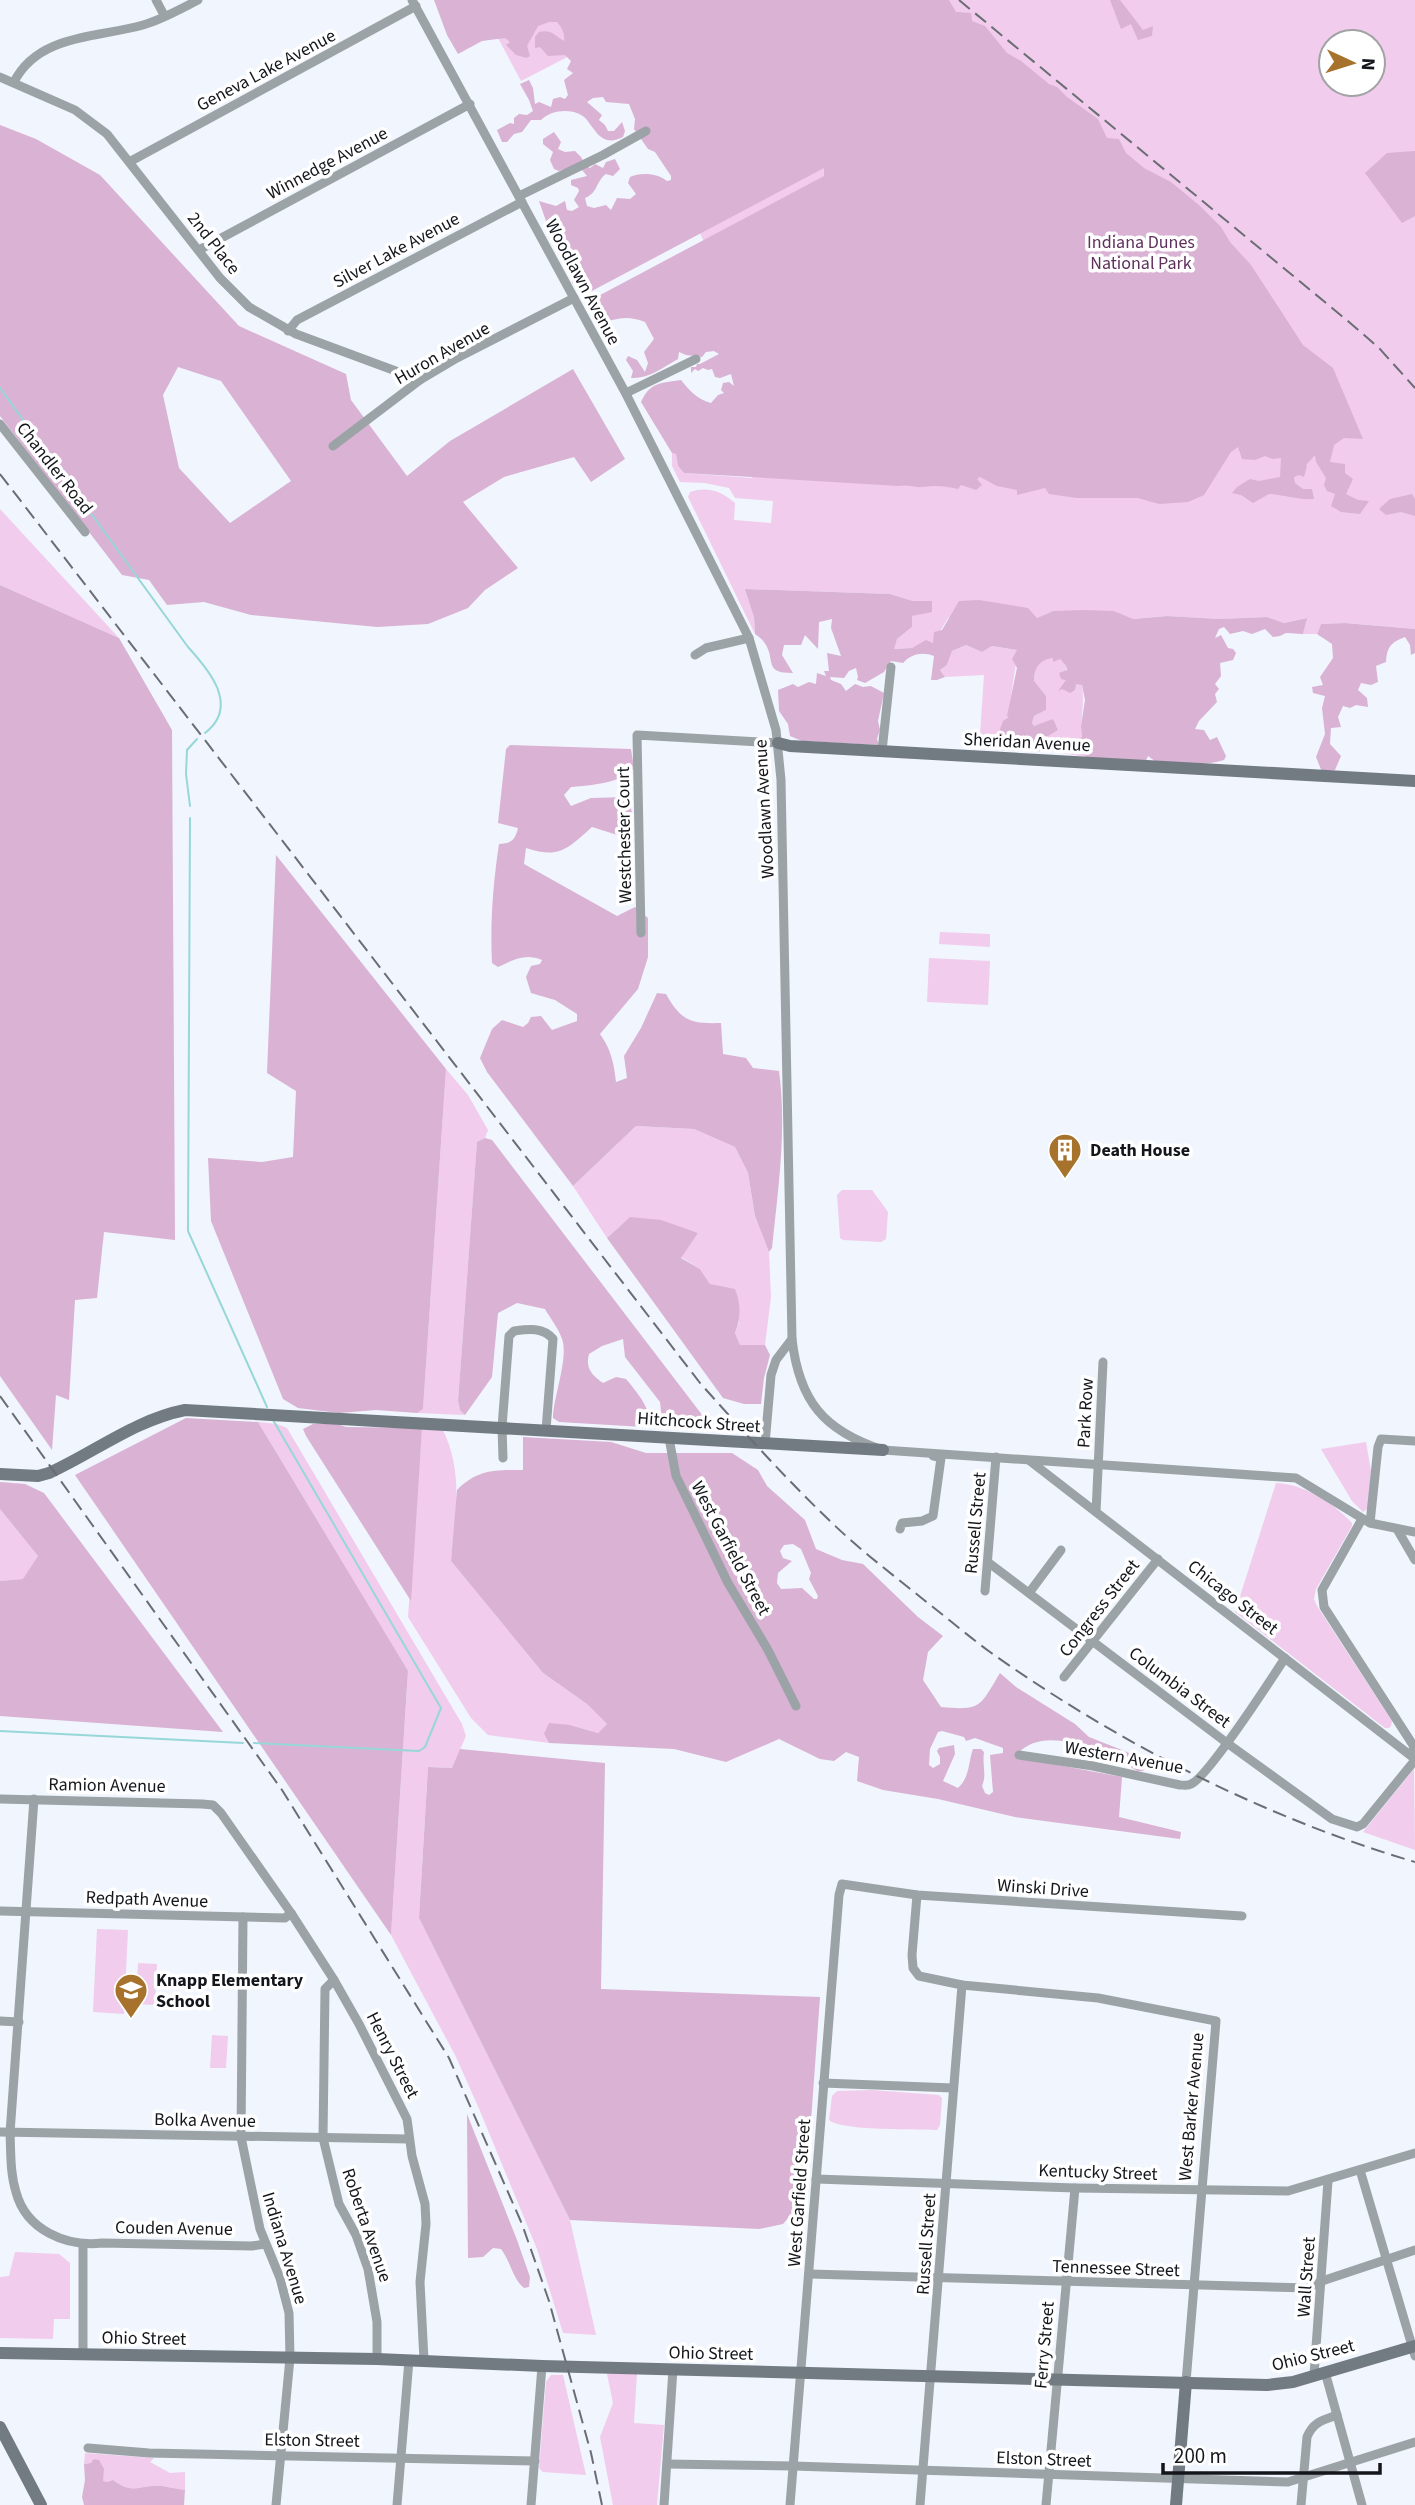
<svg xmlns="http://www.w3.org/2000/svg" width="1415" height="2505" font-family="'Source Sans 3',sans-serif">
  <rect width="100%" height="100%" fill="#f0f5fe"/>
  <g fill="#f1ccec" fill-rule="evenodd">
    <path d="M549 0H1415V629L1346 623 1321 624 1317 634H1303L1306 618 1284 623 1267 617 1220 619 1167 616 1132 619 1114 611H1053L1037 618C1014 593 976 610 948 618L933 643 926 641 912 648 893 649 897 639 912 627V616L926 612 913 601 890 594 746 589 754 617 755 634 688 497 690 492C708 486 721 491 735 503L734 520 771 523 773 501 735 498 729 488 705 483 680 482 672 466V453L676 454 678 466 684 473 752 478 747 334 608 36 521 81 497 36ZM1331 42H1373V84H1331Z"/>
    <polygon points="0,509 119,638 0,585"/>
    <path d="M966 645 982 652 992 646 1017 650C1016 682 1000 722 1019 751L979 749 984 675 945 677 940 670 947 665 952 651Z"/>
    <path d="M1053 658 1060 659 1066 666V680L1082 685C1085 705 1080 717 1082 737L1075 745 1086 757 1043 750 1040 736 1058 730 1053 720 1034 726 1032 723 1034 716 1046 710V696L1034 682C1034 667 1039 660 1053 658Z"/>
    <polygon points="940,932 990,934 990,947 939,944"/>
    <polygon points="929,958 990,961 988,1005 927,1002"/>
    <polygon points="446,1069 468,1095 488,1130 485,1138 477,1143 458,1401 460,1410 465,1415 417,1413 423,1408"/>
    <polygon points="636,1126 694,1129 735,1147 748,1173 755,1216 769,1252 771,1297 765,1345 740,1345 735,1333 739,1322 723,1288 710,1284 700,1269 681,1257 698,1233 630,1217 607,1238 573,1186"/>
    <polygon points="842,1190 872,1190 888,1212 886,1239 881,1242 843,1240 840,1238 837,1195"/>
    <polygon points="258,1422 277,1424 287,1428 462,1724 466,1736 452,1768 428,1767 419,1918 570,2220 596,2335 563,2333 537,2249 480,2111 456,2057 391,1935 408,1672"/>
    <path d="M422 1428 443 1430C464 1474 455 1514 451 1561L543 1673 587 1704 607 1724 598 1733 570 1725 544 1734 549 1743 488 1735 471 1718 408 1617Z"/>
    <polygon points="1366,1442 1371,1471 1368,1508 1363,1512 1352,1501 1321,1449"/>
    <path d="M1276 1483C1304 1484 1333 1503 1352 1523V1526L1316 1589 1314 1599 1317 1606 1392 1721 1391 1726 1389 1728H1385L1235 1612Z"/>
    <polygon points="0,1509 38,1556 24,1579 0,1581"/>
    <polygon points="1414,1769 1415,1850 1363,1832"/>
    <polygon points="97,1929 128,1930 124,2014 93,2012"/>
    <polygon points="138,1963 157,1964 155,2005 136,2004"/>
    <polygon points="212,2035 228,2036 226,2068 210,2068"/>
    <path d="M871 2090 939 2095 942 2098 940 2125 937 2130C917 2129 841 2131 829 2120L832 2096 837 2091Z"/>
    <polygon points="15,2252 59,2254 70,2263 70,2319 54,2319 53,2339 0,2338 0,2277 9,2276"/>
    <polygon points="609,2373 637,2374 634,2423 664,2425 657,2505 613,2505 600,2437 613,2403 607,2374"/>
    <polygon points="551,2375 563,2375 586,2475 543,2472 539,2468 546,2382"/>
    <path d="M85 2453 154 2458 150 2462 170 2473 185 2472V2490C177 2489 169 2487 162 2486 140 2484 134 2496 113 2480L107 2482 102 2481V2476L91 2463 84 2464Z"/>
  </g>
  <g fill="#d9b2d4" fill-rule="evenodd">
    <path d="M434 0H949L956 12 971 13 972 21 985 26 1007 53 1021 61 1049 84 1057 87 1067 97 1098 119 1107 138 1119 139 1126 153 1144 168 1171 182 1200 206 1221 227 1230 242 1251 265 1303 345 1333 368 1363 439 1344 438 1334 445 1330 462 1345 464V473L1353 479 1346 494 1358 500 1369 501 1360 514 1341 512 1331 506 1335 494 1327 491 1324 485 1326 478 1316 462 1315 455 1306 465 1307 466 1304 477 1299 475 1294 477 1295 483 1303 489H1312L1314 499C1299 500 1284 495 1269 494L1253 503 1241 495 1232 493 1237 487 1250 479 1259 481 1280 477 1281 458 1273 459 1265 456 1255 460 1242 459 1238 447 1231 452 1204 495 1188 502 1159 504 1138 498H1077L1049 494 1045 488 1017 495V490L997 486 980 477 977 479 982 485 976 490 961 485 958 489C945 486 935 485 923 487 915 488 908 484 899 486L684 473 678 466 676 454 672 453 641 402C650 382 661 383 681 380 689 390 698 400 711 403L718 395 724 393 721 390 723 383 729 382 734 386 731 374 720 378 715 377 712 369 708 370 703 368 698 371 695 369 691 373V367H696L697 364H700L719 354 714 351 706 352 702 357 686 355 679 352 678 359C662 368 649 379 631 378L633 371 626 360 628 356 637 360 645 372 648 363 644 352 654 339 645 322C624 314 616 320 596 324L589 301 824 176V168L588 293 572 283C576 260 562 256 556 236L561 226 555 221H546L539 201 556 206 565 201 567 210 572 211 579 207 574 200 579 191 578 188 571 185V180L587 176 578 165 559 171 554 169 550 160 553 152 543 144V139L554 132 561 142 558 149 565 152 575 151 581 157 586 166 590 168 595 164 603 168 606 162 615 159 620 169 613 176 606 174C596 181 598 193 585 198L587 206 594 208 606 205 611 210 617 198 630 199 636 194 628 183 630 177C640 172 658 173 667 181L671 180V176L655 152 648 149 634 129 635 119 629 104 606 102 603 97 593 98 587 102 602 115 599 120 605 125 608 131H614L622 122 625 131 623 137C603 147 597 133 587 120 577 107 551 109 541 120H531L522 132 514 134 507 142H502L497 130 510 123 514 124V118L519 114 527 115 533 111 529 100 520 84 529 80 533 88 535 104 539 102 551 107 553 99 560 97 565 99 568 95 564 80 573 73 567 69 571 61 565 55 548 56 540 47 535 48V37L539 32C551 29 554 35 564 41 565 33 562 28 557 22H549L538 26 527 46 530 56 527 58 516 55 506 45 510 42 505 38 482 41 458 54 447 35Z"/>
    <polygon points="1110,0 1120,0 1143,30 1153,26 1152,36 1138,40 1131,24 1121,29"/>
    <path d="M0 125 36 139 100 175 239 326 346 374 351 400 407 476 450 441 573 369 625 459 591 482 574 457 504 477 463 502 518 568 485 590 468 608 428 624 377 627 251 615 204 602 167 605 149 580 122 575 0 416ZM178 367 221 381 291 481 230 523 179 468 163 395Z"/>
    <polygon points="1415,151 1415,216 1402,223 1365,173 1387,153"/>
    <polygon points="1412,494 1415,499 1415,516 1401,512 1386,515 1379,509 1390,499"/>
    <polygon points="0,585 119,638 172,730 175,1240 104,1232 97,1298 75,1300 69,1400 56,1395 52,1450 0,1376"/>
    <path d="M745 589 890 594 913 601H932V612L912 616V627L897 639 894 649 912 648 926 640 933 643 934 632 942 630 959 601 979 600 1028 608 1037 618 1053 611 1083 610 1114 611 1133 619 1167 616 1220 619 1267 617 1284 623 1307 618 1303 634 1286 633 1280 636 1273 637 1265 629 1252 634 1243 631 1230 634 1224 627 1219 629 1215 638 1221 635 1228 648 1233 649 1236 653 1233 660 1220 663 1221 676 1215 684 1219 689 1215 694 1217 702 1199 721 1195 729 1204 730 1210 740 1217 737 1226 756 1224 760C1202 767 1179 762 1156 762L1148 756 1145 763 1086 757 1075 745 1076 740 1082 737 1081 726 1085 700 1082 685 1076 684 1075 690 1070 693 1062 689 1058 691 1066 680 1061 679 1059 673 1067 670 1066 666 1060 659 1053 662V658C1039 660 1034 668 1034 681L1046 696V710L1034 716 1032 723 1034 726 1053 719 1058 730 1048 736H1041L1043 750 1037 752 1032 748 1026 737 1019 751 1011 736H1002L1000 729 1003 721 1009 717 1007 716 1017 668 1012 659 1017 650 992 646 982 652 966 645 952 651 947 665 940 670 945 677 937 680H931L934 656C923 652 912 653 903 663L891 661 884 672 865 683 857 680 858 677 856 668 849 671 844 678 830 677 831 680 841 684 846 691 855 684 863 687 871 686 884 693 878 721 880 730 877 739 879 745 802 741 790 736 788 724 779 711 778 690 793 684 798 687 809 682 816 684 817 673 826 676 824 671H829L827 653 841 656 831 628 832 619 819 622 818 649 805 635 801 645H784L782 655 793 673C762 673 777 660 764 642 762 639 758 636 755 634L754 617Z"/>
    <path d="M1345 623 1415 629V653L1411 655 1410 645 1405 637C1391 642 1387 647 1386 662L1376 666 1378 682 1371 685 1361 683 1358 690 1367 698 1368 707 1356 705 1350 708 1343 706 1338 717 1341 727 1331 728 1330 744 1341 756 1335 770 1322 772 1316 757 1325 734 1322 708 1325 696 1313 693 1312 687 1323 685 1320 677 1333 658 1332 644 1317 634 1321 624Z"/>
    <path d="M510 745 631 749 634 768C620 784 591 785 571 787L564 795 571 806 591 798 626 797C633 811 637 824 627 838L592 827C567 849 560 859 526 848L524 864 617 916 635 907 648 918V957L638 989 600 1034C611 1049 614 1064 616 1082L627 1078 624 1056 641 1028 657 993 666 994C681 1021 691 1024 721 1023L723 1054 746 1058 753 1068 779 1071C787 1129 778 1190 772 1248L769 1252 755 1216 748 1173 735 1147 694 1129 636 1126 573 1186 487 1072 480 1058 492 1029 502 1020 523 1027 528 1023 531 1017 541 1016 552 1030 577 1021V1014L555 1000 531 993 526 977 531 966 540 964 542 960C525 953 513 960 498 967L492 963C490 923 493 884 499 844 511 843 515 841 518 828L498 823 506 749Z"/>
    <polygon points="276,855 446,1069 423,1409 417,1413 376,1410 339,1413 298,1408 283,1399 211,1221 208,1158 262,1162 293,1157 296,1091 267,1073"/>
    <path d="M485 1138 492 1140 706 1420 702 1430 663 1428 660 1402 625 1357 623 1339 602 1346 589 1354C585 1368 592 1375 603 1383L616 1377 626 1379C635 1390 652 1409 649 1424L644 1427 559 1422 553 1418C553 1398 569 1357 562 1339 559 1329 550 1318 545 1309L517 1303 498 1313 492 1377 465 1415 460 1410 458 1401 477 1142Z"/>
    <path d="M630 1217 661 1220 698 1233 681 1258 700 1269 710 1284 735 1289C741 1305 741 1317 735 1333L740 1345H765L770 1355 764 1378 761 1404H744L723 1398 607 1238Z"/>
    <polygon points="186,1418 258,1422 408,1671 391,1935 75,1475"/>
    <polygon points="313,1424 337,1424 346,1427 422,1428 411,1601 306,1436 303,1429"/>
    <path d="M523 1437 611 1442 646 1453H732L758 1470 767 1486 805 1520 816 1549 842 1560 863 1564 918 1617 943 1636 928 1652 923 1680 941 1707C982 1711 980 1706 1000 1673L1016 1687 1075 1724 1089 1737 1127 1752 1146 1766 1143 1771H1137L1126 1764 1105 1761 1092 1746C1062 1742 1039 1732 1016 1755L1021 1758 1122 1777 1119 1817 1181 1832 1180 1839 1015 1817 938 1799 883 1790 857 1781 859 1757 846 1752 834 1761 820 1759 779 1739 726 1762 674 1749 549 1743 544 1734 549 1723 570 1725 598 1733 607 1724 587 1704 543 1673 451 1561 457 1490C478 1469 495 1470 523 1470ZM793 1544 801 1549 811 1573 809 1579 818 1596 817 1599H814L802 1588 781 1589 777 1583 778 1573 792 1561 783 1558 780 1551 784 1545ZM942 1731 964 1737 966 1741 975 1738 1003 1748V1753L990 1755 993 1792 989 1795 985 1793 982 1786C987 1775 982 1765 984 1752L981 1749H973C968 1763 970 1777 958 1788L943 1781 955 1754 954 1745 939 1748 937 1751 940 1757V1764L933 1768 929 1765 930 1749 938 1732Z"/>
    <polygon points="0,1482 25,1484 44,1493 223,1732 0,1716 0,1581 23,1579 38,1556 0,1509"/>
    <polygon points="460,1749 605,1763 601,1989 820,1997 807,2176 801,2203 783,2224 759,2229 570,2220 419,1918 428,1767 452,1768"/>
    <path d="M467 2114 517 2240 530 2277 529 2287 524 2288C512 2278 511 2262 501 2249L493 2248 483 2257 468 2258Z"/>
    <path d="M94 2459 99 2460 104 2469 103 2481 107 2482 113 2480C134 2496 140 2484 162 2486 169 2487 177 2489 185 2490L184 2505H84L82 2497 85 2480 84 2464 91 2463Z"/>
  </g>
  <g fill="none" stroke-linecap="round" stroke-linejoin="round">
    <g stroke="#97d7d8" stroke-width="2">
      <path d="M0 388 188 647C209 670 240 706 205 733"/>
      <polyline points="190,806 186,774 187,750 197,739"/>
      <polyline points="190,818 188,1231 267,1407"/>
      <polyline points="0,1731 243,1743"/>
      <polyline points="254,1743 419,1751 425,1747 441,1708 273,1420"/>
    </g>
    <g stroke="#9ca3a6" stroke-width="9">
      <polyline points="156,0 164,15"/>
      <path d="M412 0 625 392 749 638 776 730 781 780 792 1339C799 1401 824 1431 883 1450L1296 1478 1370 1523 1415 1532"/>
      <polyline points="0,77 75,110 107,134 220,278 249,307 296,334 420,380"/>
      <path d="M14 82C38 34 97 38 143 25 161 20 181 9 198 0"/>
      <polyline points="131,161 416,6"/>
      <polyline points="519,196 603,155 646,131"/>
      <polyline points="199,250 470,104"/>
      <polyline points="288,331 297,320 522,202"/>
      <polyline points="626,393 696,359"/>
      <polyline points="0,424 85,532"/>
      <polyline points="333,446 420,380 457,358 574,298"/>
      <polyline points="695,655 706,648 749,638"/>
      <polyline points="882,751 891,667"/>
      <polyline points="641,933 637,735 778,743"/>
      <polyline points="669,1438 676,1476 680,1484 728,1583 768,1650 796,1706"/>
      <polyline points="765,1444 771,1375 776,1360 792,1339"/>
      <path d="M503 1458 502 1427 509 1336 514 1331C529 1329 543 1327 553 1339L546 1430"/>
      <polyline points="1030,1461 1415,1759"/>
      <polyline points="1096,1512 1103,1362"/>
      <polyline points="1362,1519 1322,1590 1324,1607 1413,1745 1415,1758"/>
      <polyline points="1370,1523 1378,1447 1381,1439 1415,1441"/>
      <polyline points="900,1529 902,1523 922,1521 933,1516 941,1458 933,1456"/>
      <polyline points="1397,1529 1415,1560"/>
      <polyline points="989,1563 1227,1743 1332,1819 1357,1827 1363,1824 1415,1760"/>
      <polyline points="985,1591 996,1457"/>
      <polyline points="1029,1593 1061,1550"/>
      <polyline points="1064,1677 1158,1559"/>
      <path d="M1019 1755 1093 1766 1180 1785C1184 1785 1188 1786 1191 1784 1207 1778 1272 1678 1285 1658"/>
      <polyline points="0,1799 202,1804 213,1805 221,1813 291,1913 334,1980 359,2024 407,2119 412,2156 425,2204 426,2224 420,2282 424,2360"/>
      <path d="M34 1799 10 2133C11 2153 10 2173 16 2192 26 2230 66 2247 102 2243L252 2246 265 2244"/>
      <polyline points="917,1895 912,1955 913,1968 919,1976 962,1985 1098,1998 1216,2021 1186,2382"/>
      <polyline points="0,1911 285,1918 291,1913"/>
      <polyline points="243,1917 241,2137 260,2229 280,2278 289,2313 290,2358 276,2505"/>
      <polyline points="334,1980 325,1989 323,2138 339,2204 356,2235 368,2269 377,2322 377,2359"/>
      <polyline points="0,2021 19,2022"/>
      <polyline points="823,2083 953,2088"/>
      <polyline points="0,2132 409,2139"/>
      <polyline points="1360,2170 1415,2356"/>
      <polyline points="816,2179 1075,2188 1288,2191 1415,2153"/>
      <polyline points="83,2245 83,2354"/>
      <polyline points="809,2274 1308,2288 1322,2281 1415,2250"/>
      <polyline points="1325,2372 1362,2505"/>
      <polyline points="1314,2375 1328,2181"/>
      <polyline points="88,2448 149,2453 535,2461"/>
      <polyline points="667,2464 793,2466 1288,2482 1415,2442"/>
      <polyline points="397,2505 409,2360"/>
      <polyline points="531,2505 542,2366"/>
      <polyline points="664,2505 673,2369"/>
      <polyline points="790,2505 839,1895 842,1884 917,1895 1242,1916"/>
      <polyline points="920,2505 962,1985"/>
      <polyline points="1046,2505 1075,2188"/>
      <path d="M1301 2505 1307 2437C1313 2422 1323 2420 1337 2415"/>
    </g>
    <g stroke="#717b81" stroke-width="12">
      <polyline points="778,743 790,746 1415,781"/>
      <path d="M0 1474 38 1476 49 1473C95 1452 135 1420 185 1410L883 1450"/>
      <polyline points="0,2353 377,2359 542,2366 1267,2385 1293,2382 1415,2346"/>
      <polyline points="0,2427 41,2505"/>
      <polyline points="1176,2505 1186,2382"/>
    </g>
    <g stroke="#6a6d74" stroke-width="2" stroke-dasharray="14 7" stroke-linecap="butt">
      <polyline points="959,0 1349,322 1379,348 1415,388"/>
      <path d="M0 474 700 1383C743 1431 785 1478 831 1522 860 1550 893 1575 924 1600 946 1617 968 1636 990 1652 1118 1743 1265 1818 1415 1862"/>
      <polyline points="0,1396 282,1790 449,2058 522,2224 549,2301 591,2453 602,2505"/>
    </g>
  </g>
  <defs>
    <symbol id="building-pin" viewBox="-11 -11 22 30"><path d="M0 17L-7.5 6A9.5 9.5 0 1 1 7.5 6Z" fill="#a7722c" stroke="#fff"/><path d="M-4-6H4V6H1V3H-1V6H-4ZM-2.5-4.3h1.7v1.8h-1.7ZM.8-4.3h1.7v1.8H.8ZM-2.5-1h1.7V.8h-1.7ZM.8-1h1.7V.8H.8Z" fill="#fff"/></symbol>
    <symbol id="school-pin" viewBox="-11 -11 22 30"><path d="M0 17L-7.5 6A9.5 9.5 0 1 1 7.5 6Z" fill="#a7722c" stroke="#fff"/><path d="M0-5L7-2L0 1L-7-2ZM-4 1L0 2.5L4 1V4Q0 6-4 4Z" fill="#fff"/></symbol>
  </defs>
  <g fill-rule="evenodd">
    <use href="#building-pin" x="1046" y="1131" width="38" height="52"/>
    <use href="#school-pin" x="112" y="1971" width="38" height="52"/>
  </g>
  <g text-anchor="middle" stroke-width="7" stroke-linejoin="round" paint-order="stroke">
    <g font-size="18" fill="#14161b" stroke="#fff">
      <text transform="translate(266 70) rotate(-28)" y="6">Geneva Lake Avenue</text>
      <text transform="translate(327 163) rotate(-28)" y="6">Winnedge Avenue</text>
      <text transform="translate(214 243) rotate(52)" y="6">2nd Place</text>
      <text transform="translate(396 250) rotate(-28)" y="6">Silver Lake Avenue</text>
      <text transform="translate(583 282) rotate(62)" y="6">Woodlawn Avenue</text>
      <text transform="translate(442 353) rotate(-30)" y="6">Huron Avenue</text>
      <text transform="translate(55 468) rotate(52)" y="6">Chandler Road</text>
      <text transform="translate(1027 742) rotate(3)" y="6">Sheridan Avenue</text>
      <text transform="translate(764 809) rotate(-93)" y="6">Woodlawn Avenue</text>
      <text transform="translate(624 835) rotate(-91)" y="6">Westchester Court</text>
      <text transform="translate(1085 1413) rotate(-87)" y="6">Park Row</text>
      <text transform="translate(699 1422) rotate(4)" y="6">Hitchcock Street</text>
      <text transform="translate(975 1523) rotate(-85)" y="6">Russell Street</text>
      <text transform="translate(731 1548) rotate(62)" y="6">West Garfield Street</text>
      <text transform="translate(1233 1597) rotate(38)" y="6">Chicago Street</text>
      <text transform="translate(1099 1608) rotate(-52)" y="6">Congress Street</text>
      <text transform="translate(1180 1687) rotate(37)" y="6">Columbia Street</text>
      <text transform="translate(1124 1757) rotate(10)" y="6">Western Avenue</text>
      <text transform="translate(107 1785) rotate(1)" y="6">Ramion Avenue</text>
      <text transform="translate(1043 1888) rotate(4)" y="6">Winski Drive</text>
      <text transform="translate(147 1899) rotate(2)" y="6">Redpath Avenue</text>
      <text transform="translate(393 2055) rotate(63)" y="6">Henry Street</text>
      <text transform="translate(1191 2107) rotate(-85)" y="6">West Barker Avenue</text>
      <text transform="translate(205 2120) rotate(1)" y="6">Bolka Avenue</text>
      <text transform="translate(1098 2172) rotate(2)" y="6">Kentucky Street</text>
      <text transform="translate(799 2193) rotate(-86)" y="6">West Garfield Street</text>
      <text transform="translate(367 2225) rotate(71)" y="6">Roberta Avenue</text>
      <text transform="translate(174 2228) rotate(1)" y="6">Couden Avenue</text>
      <text transform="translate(926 2244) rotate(-86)" y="6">Russell Street</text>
      <text transform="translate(285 2248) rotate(73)" y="6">Indiana Avenue</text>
      <text transform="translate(1116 2268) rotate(2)" y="6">Tennessee Street</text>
      <text transform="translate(1306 2277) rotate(-86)" y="6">Wall Street</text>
      <text transform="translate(144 2338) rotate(1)" y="6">Ohio Street</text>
      <text transform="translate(1044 2345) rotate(-85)" y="6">Ferry Street</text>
      <text transform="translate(711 2353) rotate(1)" y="6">Ohio Street</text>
      <text transform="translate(1313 2355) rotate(-14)" y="6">Ohio Street</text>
      <text transform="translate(312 2440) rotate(1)" y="6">Elston Street</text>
      <text transform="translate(1044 2459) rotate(2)" y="6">Elston Street</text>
    </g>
    <g font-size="18" fill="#60305c" stroke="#fff">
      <text x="1141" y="248">Indiana Dunes<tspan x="1141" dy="21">National Park</tspan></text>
    </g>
    <g font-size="18" font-weight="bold" fill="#14161b" stroke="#fff" text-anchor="start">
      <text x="1090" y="1156">Death House</text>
      <text x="156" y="1986">Knapp Elementary<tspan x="156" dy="21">School</tspan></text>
    </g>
  </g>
  <g transform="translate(1352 63) rotate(94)"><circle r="33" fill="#ffffff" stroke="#a1a2a4" stroke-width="2"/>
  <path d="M0-5L12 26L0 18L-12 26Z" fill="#a7722c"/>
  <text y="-10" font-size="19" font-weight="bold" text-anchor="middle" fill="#14161b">N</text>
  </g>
  <path d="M1163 2463v10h217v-10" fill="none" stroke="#14161b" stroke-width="3.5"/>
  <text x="1174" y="2463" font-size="21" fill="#14161b" stroke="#ffffff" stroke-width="5" paint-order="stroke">200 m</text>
</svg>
